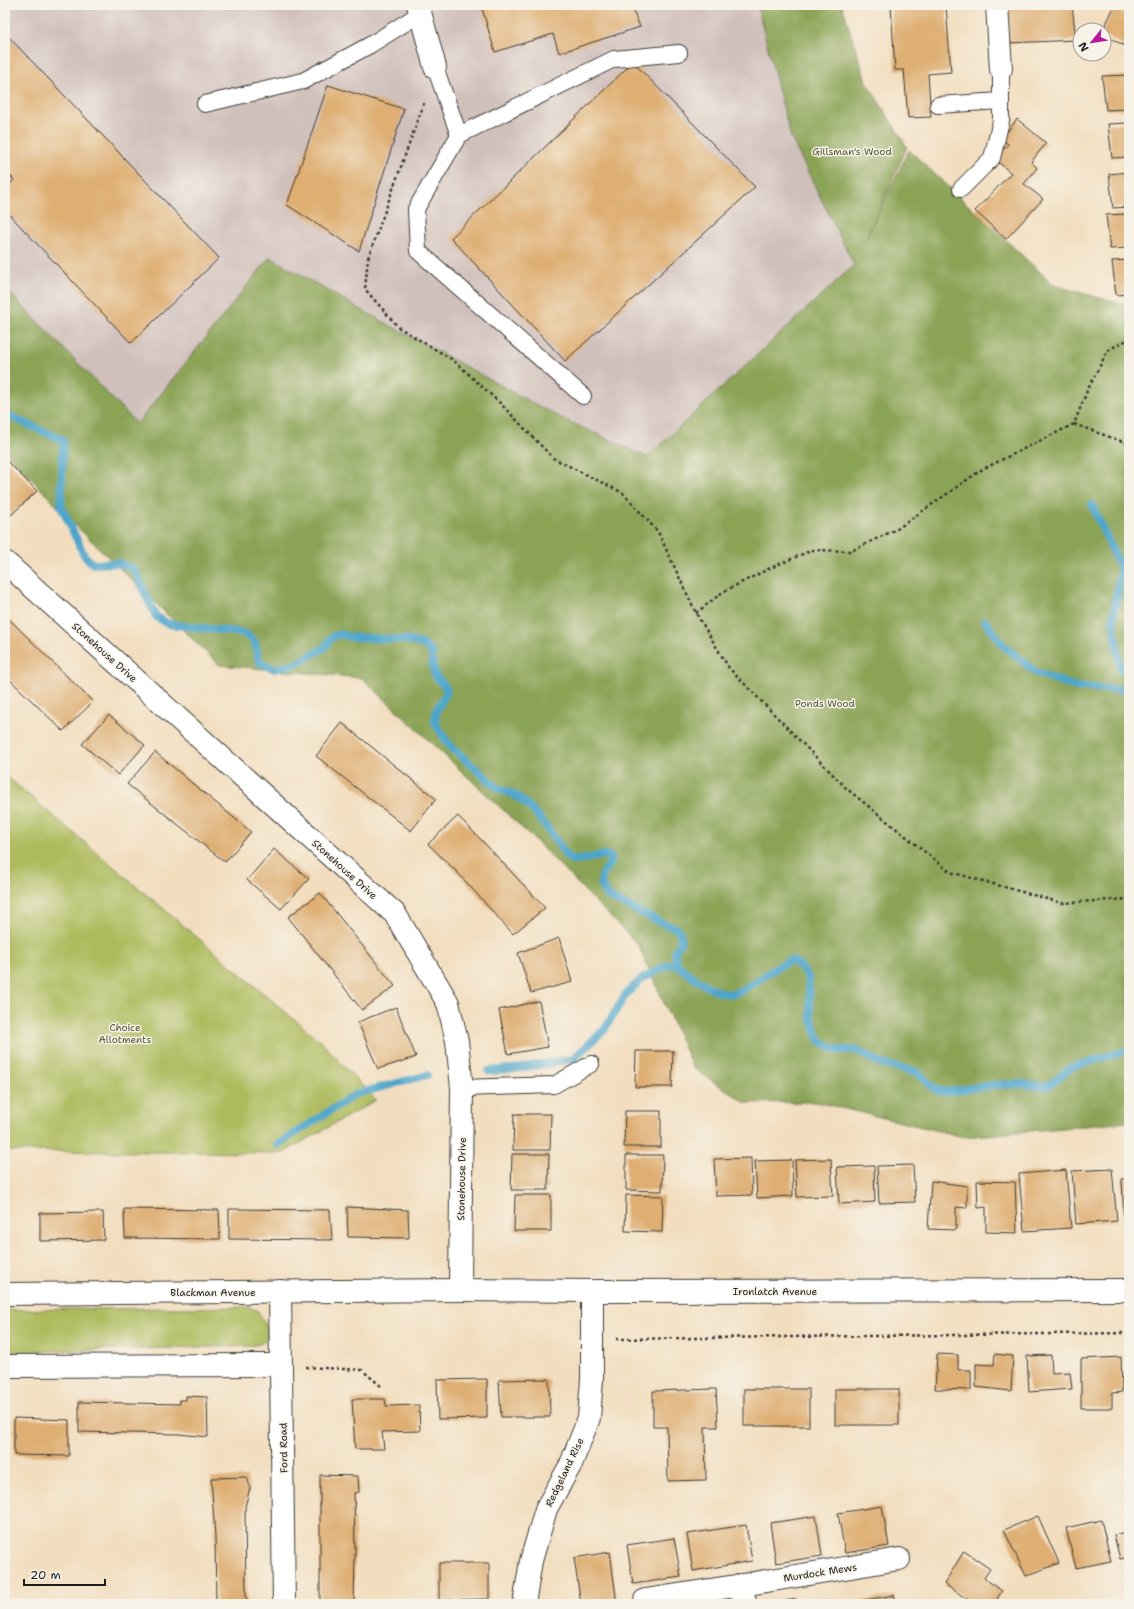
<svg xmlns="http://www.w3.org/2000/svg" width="1134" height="1609" font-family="'Shantell Sans',sans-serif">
  <rect width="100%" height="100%" fill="#f7f3e8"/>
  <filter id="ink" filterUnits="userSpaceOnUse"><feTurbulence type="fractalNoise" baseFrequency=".025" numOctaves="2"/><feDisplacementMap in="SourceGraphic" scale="8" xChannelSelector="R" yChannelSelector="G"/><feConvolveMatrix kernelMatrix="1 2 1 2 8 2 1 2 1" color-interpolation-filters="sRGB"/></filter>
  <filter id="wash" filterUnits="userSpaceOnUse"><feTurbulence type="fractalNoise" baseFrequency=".012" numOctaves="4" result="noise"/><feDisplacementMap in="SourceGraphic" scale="16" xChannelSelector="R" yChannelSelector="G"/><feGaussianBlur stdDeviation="0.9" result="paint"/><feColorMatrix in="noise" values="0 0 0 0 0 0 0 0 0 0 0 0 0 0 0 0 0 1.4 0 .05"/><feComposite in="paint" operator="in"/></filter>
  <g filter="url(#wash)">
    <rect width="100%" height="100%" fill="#f2debf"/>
    <polygon fill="#d0c0bb" points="5,5 757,5 791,138 854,265 647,457 555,415 360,309 271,257 137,424 5,288"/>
    <g fill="#adbb5d" stroke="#646c3c">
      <polygon points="5,775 321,1042 376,1100 283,1153 5,1151"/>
      <polygon points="248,1307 258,1311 268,1329 268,1339 260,1344 250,1346 5,1352 5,1310"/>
    </g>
    <polygon fill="#8aa354" stroke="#536038" points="757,5 842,5 866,81 907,147 866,238 909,150 1054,285 1129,306 1129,1122 964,1137 816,1102 746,1103 693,1068 638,945 534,839 362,678 219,665 69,519 5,451 5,288 137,424 270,257 360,309 555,415 647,457 854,265 791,138"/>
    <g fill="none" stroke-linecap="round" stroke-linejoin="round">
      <g stroke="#4da5ca" stroke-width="8">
        <path d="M5 414 63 440 61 506 84 555 93 564 119 563 134 569 156 617 169 624 244 633 255 642 259 662 275 669 297 663 324 648 332 637 340 634 351 637 406 640 422 644 432 652C432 660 432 668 435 675 439 683 445 682 447 692L436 711 435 723 450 746 499 789C528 794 552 835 567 857L574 861 605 855 611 857V863L603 872 601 884 607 896 666 925 675 927 680 932 681 941 675 952 676 964C689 974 721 1001 738 992 757 983 771 969 791 960L799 965 808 977 811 1018 819 1040 836 1050H856L881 1064 917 1072 936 1090 946 1092 993 1085 1023 1084 1045 1087 1055 1081 1072 1067 1129 1050"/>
        <polyline points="1092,505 1121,569 1113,619 1120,667 1129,678"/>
        <polyline points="985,621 1004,646 1037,673 1076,687 1129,690"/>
        <polyline points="489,1071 513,1069 573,1059 604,1030 626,994 642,979 665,966 676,964"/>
        <polyline points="277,1145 356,1094 427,1075"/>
      </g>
    </g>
    <g id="blocks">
      <g fill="#deae72">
        <polygon points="481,5 631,5 640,27 559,53 553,34 495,52"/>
        <polygon points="891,5 946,5 951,72 928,74 931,117 908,118 904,70 895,70"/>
        <polygon points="1072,5 1076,40 1009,43 1006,7"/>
        <polygon points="1115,5 1121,5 1129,9 1129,48 1104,35 1103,30"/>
        <polygon points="5,33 219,258 131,343 5,210 5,189 14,180 5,170"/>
        <polygon points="633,62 755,187 565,361 451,238"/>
        <polygon points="1129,75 1129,109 1106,110 1102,76"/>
        <polygon points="328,85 404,109 359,251 287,205"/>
        <polygon points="1017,119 1046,143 1031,162 1037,168 1024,184 1043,199 1006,239 975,211 1011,173 995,159 1008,144 1002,139"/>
        <polygon points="1129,123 1129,157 1112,158 1108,124"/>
        <polygon points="1129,172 1129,207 1113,208 1109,174"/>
        <polygon points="1129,214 1129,248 1110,249 1106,215"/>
        <polygon points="1129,260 1129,294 1116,295 1112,261"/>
        <polygon points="5,459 37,491 11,515 5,508"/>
        <polygon points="5,615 93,702 63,731 5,675"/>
        <polygon points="109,715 145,745 118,775 82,744"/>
        <polygon points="342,723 436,799 411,831 316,756"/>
        <polygon points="155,752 251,832 225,862 127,784"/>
        <polygon points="458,816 487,846 545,908 513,934 457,872 428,844"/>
        <polygon points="274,849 309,879 281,909 247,880"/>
        <polygon points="320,893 395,986 362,1010 288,917"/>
        <polygon points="559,938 572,982 531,993 518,953"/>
        <polygon points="539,1001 548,1047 508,1054 499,1010"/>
        <polygon points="396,1007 416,1057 378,1069 358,1022"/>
        <polygon points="636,1051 673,1051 672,1087 635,1087"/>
        <polygon points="625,1111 661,1111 661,1147 624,1147"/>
        <polygon points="514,1114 551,1114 550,1150 513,1150"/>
        <polygon points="512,1154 549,1154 548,1190 511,1190"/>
        <polygon points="626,1155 663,1155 662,1191 626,1190"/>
        <polygon points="751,1158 752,1195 716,1196 714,1159"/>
        <polygon points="831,1159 833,1196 797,1197 795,1160"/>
        <polygon points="792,1160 793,1196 757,1198 755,1161"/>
        <polygon points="913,1165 915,1202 879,1203 877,1166"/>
        <polygon points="874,1166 875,1202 839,1204 837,1167"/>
        <polygon points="1112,1169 1117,1221 1076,1224 1072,1171"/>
        <polygon points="1066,1170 1071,1228 1024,1231 1019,1174"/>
        <polygon points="1122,1179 1129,1179 1129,1226 1124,1226"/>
        <polygon points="931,1181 967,1186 967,1208 956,1207 956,1230 928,1229"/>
        <polygon points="977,1181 1015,1182 1017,1233 986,1232 986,1207 978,1208"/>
        <polygon points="515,1195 551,1195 551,1231 514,1231"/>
        <polygon points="626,1195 663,1196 662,1232 625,1231"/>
        <polygon points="347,1207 408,1210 409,1238 348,1237"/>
        <polygon points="124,1209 219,1210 220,1239 125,1238"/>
        <polygon points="229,1209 330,1210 332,1240 229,1239"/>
        <polygon points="103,1212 104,1240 40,1241 40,1213"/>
        <polygon points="937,1354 958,1355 958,1370 971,1370 971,1390 935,1389"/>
        <polygon points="995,1354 1013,1356 1011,1391 976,1387 976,1364 994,1365"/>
        <polygon points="1051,1355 1052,1373 1070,1372 1072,1389 1029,1392 1027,1356"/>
        <polygon points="1121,1357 1122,1392 1112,1393 1112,1408 1081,1408 1081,1359"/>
        <polygon points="487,1379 487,1418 438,1419 437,1380"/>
        <polygon points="549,1379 550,1417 501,1417 499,1380"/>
        <polygon points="716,1389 718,1427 705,1427 706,1480 668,1481 667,1427 653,1427 653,1391"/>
        <rect x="744" y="1389" width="65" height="37"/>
        <rect x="835" y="1389" width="64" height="36"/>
        <polygon points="186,1396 207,1397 208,1437 179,1434 79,1432 79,1402 180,1404 179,1400 186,1400"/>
        <polygon points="352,1399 385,1399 386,1406 419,1405 420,1431 382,1432 384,1449 355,1449"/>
        <polygon points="14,1418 69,1420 69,1456 14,1455"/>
        <polygon points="320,1475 358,1476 359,1492 354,1493 355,1552 354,1604 320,1604"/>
        <polygon points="247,1477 250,1488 245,1507 246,1596 248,1604 216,1604 215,1536 211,1478"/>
        <polygon points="882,1506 889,1546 845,1553 838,1513"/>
        <polygon points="816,1516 822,1556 776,1563 770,1523"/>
        <polygon points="1038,1516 1059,1563 1026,1576 1004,1530"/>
        <polygon points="1101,1520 1111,1561 1076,1568 1066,1528"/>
        <polygon points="746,1525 752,1561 693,1571 687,1534"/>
        <polygon points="1129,1531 1129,1557 1120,1559 1114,1535"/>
        <polygon points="674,1538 681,1577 633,1584 627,1545"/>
        <polygon points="964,1551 990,1569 984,1578 1002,1591 994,1604 975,1604 944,1584"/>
        <polygon points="610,1552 617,1604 581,1604 574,1558"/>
        <polygon points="439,1563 489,1563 489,1599 439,1600"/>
        <polygon points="894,1595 896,1604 849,1604 849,1603"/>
        <polygon points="796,1599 797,1604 773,1604 773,1603"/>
      </g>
    </g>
  </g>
  <g filter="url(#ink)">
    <use href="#blocks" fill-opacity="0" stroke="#3c3934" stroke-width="1"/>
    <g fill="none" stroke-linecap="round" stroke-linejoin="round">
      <defs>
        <g id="service">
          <polyline points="435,67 459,135 416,209 418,251 583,396"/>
          <polyline points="205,104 303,81 370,45 421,13"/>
          <polyline points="938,105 1001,101"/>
          <polyline points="459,135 614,59 679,53"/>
          <polyline points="961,189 992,158 1001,121 1001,69"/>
          <polyline points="462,1088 554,1085 591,1064"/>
        </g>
        <g id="minor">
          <polyline points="418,5 435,67"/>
          <polyline points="997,5 1001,69"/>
          <polyline points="5,562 395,914 448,1003 457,1041 462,1088 460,1290"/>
          <polyline points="280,1291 284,1604"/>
          <polyline points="5,1366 281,1365"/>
          <polyline points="645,1600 742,1585"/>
          <polyline points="524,1604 531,1561 546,1509 571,1464 589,1418 592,1379 592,1291"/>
          <polyline points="745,1604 742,1585 899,1559"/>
        </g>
        <polyline id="tertiary" points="5,1294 460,1290 592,1291 1129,1290"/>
      </defs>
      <use href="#service" stroke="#3c3934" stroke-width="18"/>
      <use href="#minor" stroke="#3c3934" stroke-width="24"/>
      <use href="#tertiary" stroke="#3c3934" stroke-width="24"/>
      <g stroke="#3c3934" stroke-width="2.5" stroke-dasharray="3 3" stroke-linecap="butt">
        <polyline points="424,103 368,258 365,289 398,327 453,360 501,404 553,458 623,493 658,532 696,613 729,668 847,789 950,872 1062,903 1129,899"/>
        <polyline points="1074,424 1129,444"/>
        <polyline points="696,613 723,592 766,570 812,550 851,551 897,529 981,470 1074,424 1087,391 1108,350 1129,339"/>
        <polyline points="616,1339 1129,1333"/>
        <polyline points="306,1367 362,1370 382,1387"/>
      </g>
      <use href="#service" stroke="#fff" stroke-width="16"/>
      <use href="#minor" stroke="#fff" stroke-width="22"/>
      <use href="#tertiary" stroke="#fff" stroke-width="22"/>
    </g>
  </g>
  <g text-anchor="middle" stroke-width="3" stroke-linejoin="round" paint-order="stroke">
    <g font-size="10" fill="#4f5433" stroke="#f7f3e8">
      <text x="852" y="155">Gillsman's Wood</text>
      <text x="825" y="707">Ponds Wood</text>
      <text x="125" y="1031">Choice<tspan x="125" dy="12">Allotments</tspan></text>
    </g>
    <g font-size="10" fill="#1c1c1c" stroke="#f7f3e8">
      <text transform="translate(105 652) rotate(42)" y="4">Stonehouse Drive</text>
      <text transform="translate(345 869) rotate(42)" y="4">Stonehouse Drive</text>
      <text transform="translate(461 1179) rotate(-89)" y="4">Stonehouse Drive</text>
      <text x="775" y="1295">Ironlatch Avenue</text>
      <text x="213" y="1296">Blackman Avenue</text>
      <text transform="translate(283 1448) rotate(-91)" y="4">Ford Road</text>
      <text transform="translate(564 1472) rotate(-64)" y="4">Redgeland Rise</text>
      <text transform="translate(820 1572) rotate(-9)" y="4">Murdock Mews</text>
    </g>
  </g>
  <rect width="1134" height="1609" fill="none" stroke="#f7f3e8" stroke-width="20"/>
  <g transform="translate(1092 42) rotate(240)"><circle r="19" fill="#f7f3e8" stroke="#9f9d96"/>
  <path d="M0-3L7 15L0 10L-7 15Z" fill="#b5179e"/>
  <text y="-6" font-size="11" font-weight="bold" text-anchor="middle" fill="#1c1c1c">N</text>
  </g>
  <path d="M24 1579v6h81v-6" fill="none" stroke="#1c1c1c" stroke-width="2"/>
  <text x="30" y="1579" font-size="12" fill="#1c1c1c" stroke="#f7f3e8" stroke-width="3" paint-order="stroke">20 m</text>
</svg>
